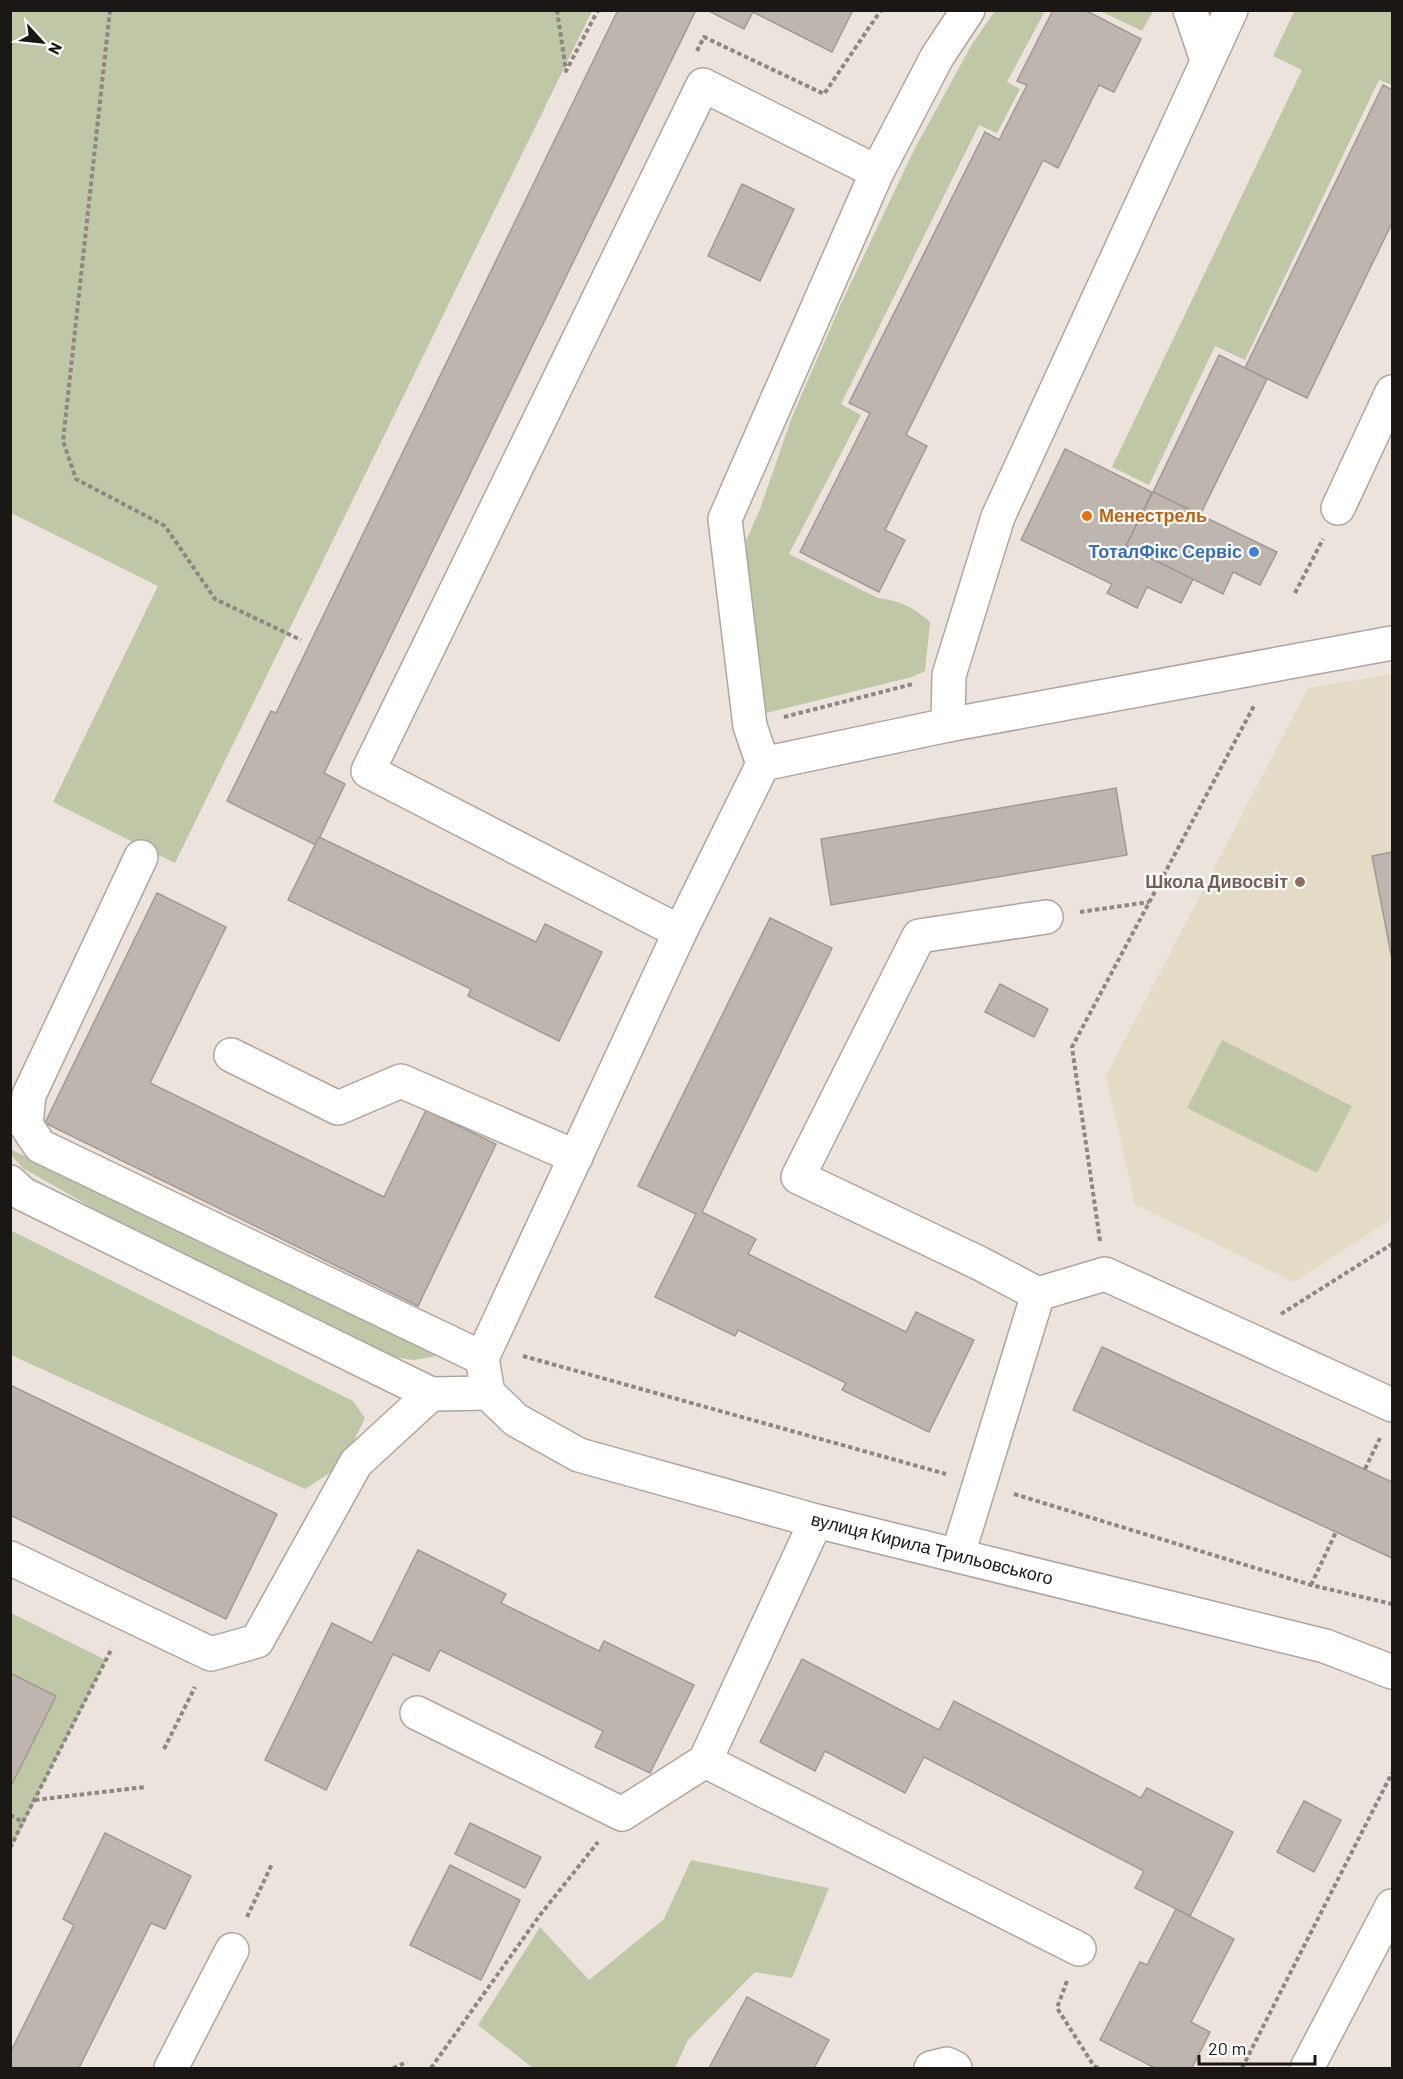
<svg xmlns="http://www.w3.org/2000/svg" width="1403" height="2079" font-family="Barlow,sans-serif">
  <rect width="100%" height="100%" fill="#ece3dd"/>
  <polygon fill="#e4dbc6" points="1392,674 1392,1219 1294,1282 1135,1204 1106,1076 1308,688"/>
  <g fill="#c0c7a6">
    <polygon points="1295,10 1392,11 1392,85 1379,80 1245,360 1215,346 1149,485 1112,467 1302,70 1273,56"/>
    <polygon points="10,11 592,11 175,863 53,802 158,586 11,513"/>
    <path d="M995 11H1045L1007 82 1020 89 997 133 979 125 841 404 861 415 789 554 878 598C901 601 913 607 930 622L925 671 912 677 762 714 751 615 746 541 760 509 792 417 840 306 914 150 972 44Z"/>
    <polygon points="1100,11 1153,11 1142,31"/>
    <polygon points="1222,1040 1352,1106 1317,1173 1187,1108"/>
    <polygon points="10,1149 429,1345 437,1356 414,1360 385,1356 178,1257 23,1168 11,1155"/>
    <polygon points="10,1230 353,1401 365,1418 342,1465 305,1489 11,1355"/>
    <polygon points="11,1613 106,1660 11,1848 10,1783 56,1696 11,1673"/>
    <polygon points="691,1860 829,1888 792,1978 755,1972 688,2040 675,2068 533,2068 478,2025 540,1927 589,1980 664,1919"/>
  </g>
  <g fill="#beb5af" stroke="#a19993" stroke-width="1.5">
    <polygon points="618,10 696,10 324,773 345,784 316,845 227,801 271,711 276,713"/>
    <polygon points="707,10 853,10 832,52 753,12 744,29"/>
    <polygon points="1053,10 1085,10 1141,39 1114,92 1099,85 1058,168 1043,160 906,435 927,446 885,530 905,540 879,592 800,552 870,413 849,403 985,132 999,140 1027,85 1017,81"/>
    <polygon points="1383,85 1392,90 1392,223 1307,398 1245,368"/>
    <polygon points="742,184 794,209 760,281 708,256"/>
    <polygon points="1219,355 1267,379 1200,515 1153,492"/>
    <polygon points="1065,449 1152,492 1126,546 1193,579 1181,603 1147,587 1137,608 1107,593 1112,584 1021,540"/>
    <polygon points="1153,492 1277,552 1260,585 1233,572 1223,594 1126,546"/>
    <polygon points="1116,788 1127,855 831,905 821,839"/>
    <polygon points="319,837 536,942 545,924 602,952 559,1041 468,996 471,989 288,900"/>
    <polygon points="1392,852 1392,959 1372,856"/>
    <polygon points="157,893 226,927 150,1083 384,1197 426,1110 496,1144 418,1306 45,1123"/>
    <polygon points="770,918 832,948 702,1212 756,1239 748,1254 906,1332 916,1312 974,1340 929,1432 842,1390 846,1383 738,1330 735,1336 655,1297 696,1214 638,1186"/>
    <polygon points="1000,984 1048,1009 1034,1037 985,1012"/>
    <polygon points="1102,1347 1392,1482 1392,1558 1073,1410"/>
    <polygon points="10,1385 277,1514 226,1619 10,1515"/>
    <polygon points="418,1550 506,1594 501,1603 599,1651 604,1641 694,1685 650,1773 595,1747 603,1731 440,1650 429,1671 393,1654 326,1790 265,1760 332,1623 372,1643"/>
    <polygon points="802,1659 939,1730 954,1701 1141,1798 1147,1788 1233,1832 1190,1916 1135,1888 1144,1871 924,1757 905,1793 825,1751 815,1771 760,1742"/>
    <polygon points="10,1673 56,1696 12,1784 10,1783"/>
    <polygon points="1304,1801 1341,1820 1314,1872 1277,1852"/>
    <polygon points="470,1823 541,1857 525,1888 455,1854"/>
    <polygon points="105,1833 191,1876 165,1929 151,1923 79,2068 10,2068 10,2053 74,1925 63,1919"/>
    <polygon points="450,1865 520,1900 481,1980 410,1945"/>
    <polygon points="1176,1909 1234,1939 1191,2022 1210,2032 1192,2068 1155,2068 1100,2040 1140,1962 1147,1965"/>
    <polygon points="747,1997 829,2040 814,2068 709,2068"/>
  </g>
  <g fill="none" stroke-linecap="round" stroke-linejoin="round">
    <defs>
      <g id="minor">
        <polyline points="1190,10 1207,60"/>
        <polyline points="1338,508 1392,392"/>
        <polyline points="948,725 949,675 998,517 1231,10"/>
        <polyline points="763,764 750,726 725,519 877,172 937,57 968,10"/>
        <polyline points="141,857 29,1095 26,1125 40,1146 482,1358"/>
        <polyline points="680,932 368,771 703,85 877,172"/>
        <polyline points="231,1055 338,1108 401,1081 576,1157"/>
        <polyline points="10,1182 23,1194 431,1394"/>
        <polyline points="1038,1294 979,1263 798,1177 919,936 1046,917"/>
        <polyline points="488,1393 482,1358 680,932 763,764 948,725 1392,643"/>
        <polyline points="488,1393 516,1420 579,1455 816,1521 1325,1646 1392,1672"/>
        <polyline points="958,1554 1038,1294 1105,1274 1392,1405"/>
        <polyline points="10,1558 211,1654 257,1641 356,1463 431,1394 488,1393"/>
        <polyline points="417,1713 622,1814 705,1761 816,1521"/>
        <polyline points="705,1761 1079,1949"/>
        <polyline points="171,2068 232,1950"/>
        <polyline points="931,2068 947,2064 955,2068"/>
        <polyline points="1307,2068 1392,1906"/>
      </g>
    </defs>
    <use href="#minor" stroke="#aea6a0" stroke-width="36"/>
    <g stroke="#8d8682" stroke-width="4" stroke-dasharray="4.5 3" stroke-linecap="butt">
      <polyline points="110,10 63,441 76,479 165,526 215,599 301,640"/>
      <polyline points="557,10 566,71 598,10"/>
      <polyline points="697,51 704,37 824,94 881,10"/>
      <polyline points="1295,593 1323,539"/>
      <polyline points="784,717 913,684"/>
      <polyline points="1080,912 1149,902"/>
      <polyline points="1100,1241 1072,1047 1255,704"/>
      <polyline points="1281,1314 1392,1244"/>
      <polyline points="523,1356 946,1474"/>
      <polyline points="1365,1469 1380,1438"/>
      <polyline points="1014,1494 1311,1585 1392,1604"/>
      <polyline points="1311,1585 1336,1532"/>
      <polyline points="164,1749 195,1687"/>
      <polyline points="35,1800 145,1787"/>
      <polyline points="10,1815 23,1822 112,1648"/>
      <polyline points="10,1848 23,1822"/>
      <polyline points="247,1917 272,1864"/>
      <polyline points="1067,1981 1057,2008 1094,2066 1099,2068"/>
      <polyline points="393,2068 407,2062"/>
      <polyline points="431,2068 540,1915 598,1842"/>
      <polyline points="1242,2068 1392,1773"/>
    </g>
    <use href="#minor" stroke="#fff" stroke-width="33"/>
  </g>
  <circle fill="#e8710a" stroke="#fff" stroke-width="2" cx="1087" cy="516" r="6"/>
  <circle fill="#3f7fe0" stroke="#fff" stroke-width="2" cx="1254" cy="552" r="6"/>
  <circle fill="#8d6e63" stroke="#fff" stroke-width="2" cx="1300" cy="882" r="6"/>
  <g text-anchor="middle" stroke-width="4.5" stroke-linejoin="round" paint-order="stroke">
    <g font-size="18" font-weight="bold" fill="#c56008" stroke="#fff" text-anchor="start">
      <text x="1099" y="522">Менестрель</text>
    </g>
    <g font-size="18" font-weight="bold" fill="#366cbe" stroke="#fff" text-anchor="end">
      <text x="1242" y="558">ТоталФікс Сервіс</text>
    </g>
    <g font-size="18" font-weight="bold" fill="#785e54" stroke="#fff" text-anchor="end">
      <text x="1288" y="888">Школа Дивосвіт</text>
    </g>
    <g font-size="18" fill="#1a1715" stroke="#fff">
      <text transform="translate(932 1549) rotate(14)" y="6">вулиця Кирила Трильовського</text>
    </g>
  </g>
  <rect width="1403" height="2079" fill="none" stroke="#1a1715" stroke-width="24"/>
  <g transform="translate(42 42) rotate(117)" stroke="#ffffff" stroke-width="4.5" paint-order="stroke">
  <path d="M0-4.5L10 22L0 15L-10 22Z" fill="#1a1715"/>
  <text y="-9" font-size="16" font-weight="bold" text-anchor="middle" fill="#1a1715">N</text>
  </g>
  <path d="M1199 2055v9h116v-9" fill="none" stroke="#1a1715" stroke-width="3"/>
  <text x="1208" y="2055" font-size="18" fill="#1a1715" stroke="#ffffff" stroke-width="4.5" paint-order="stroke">20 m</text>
</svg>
